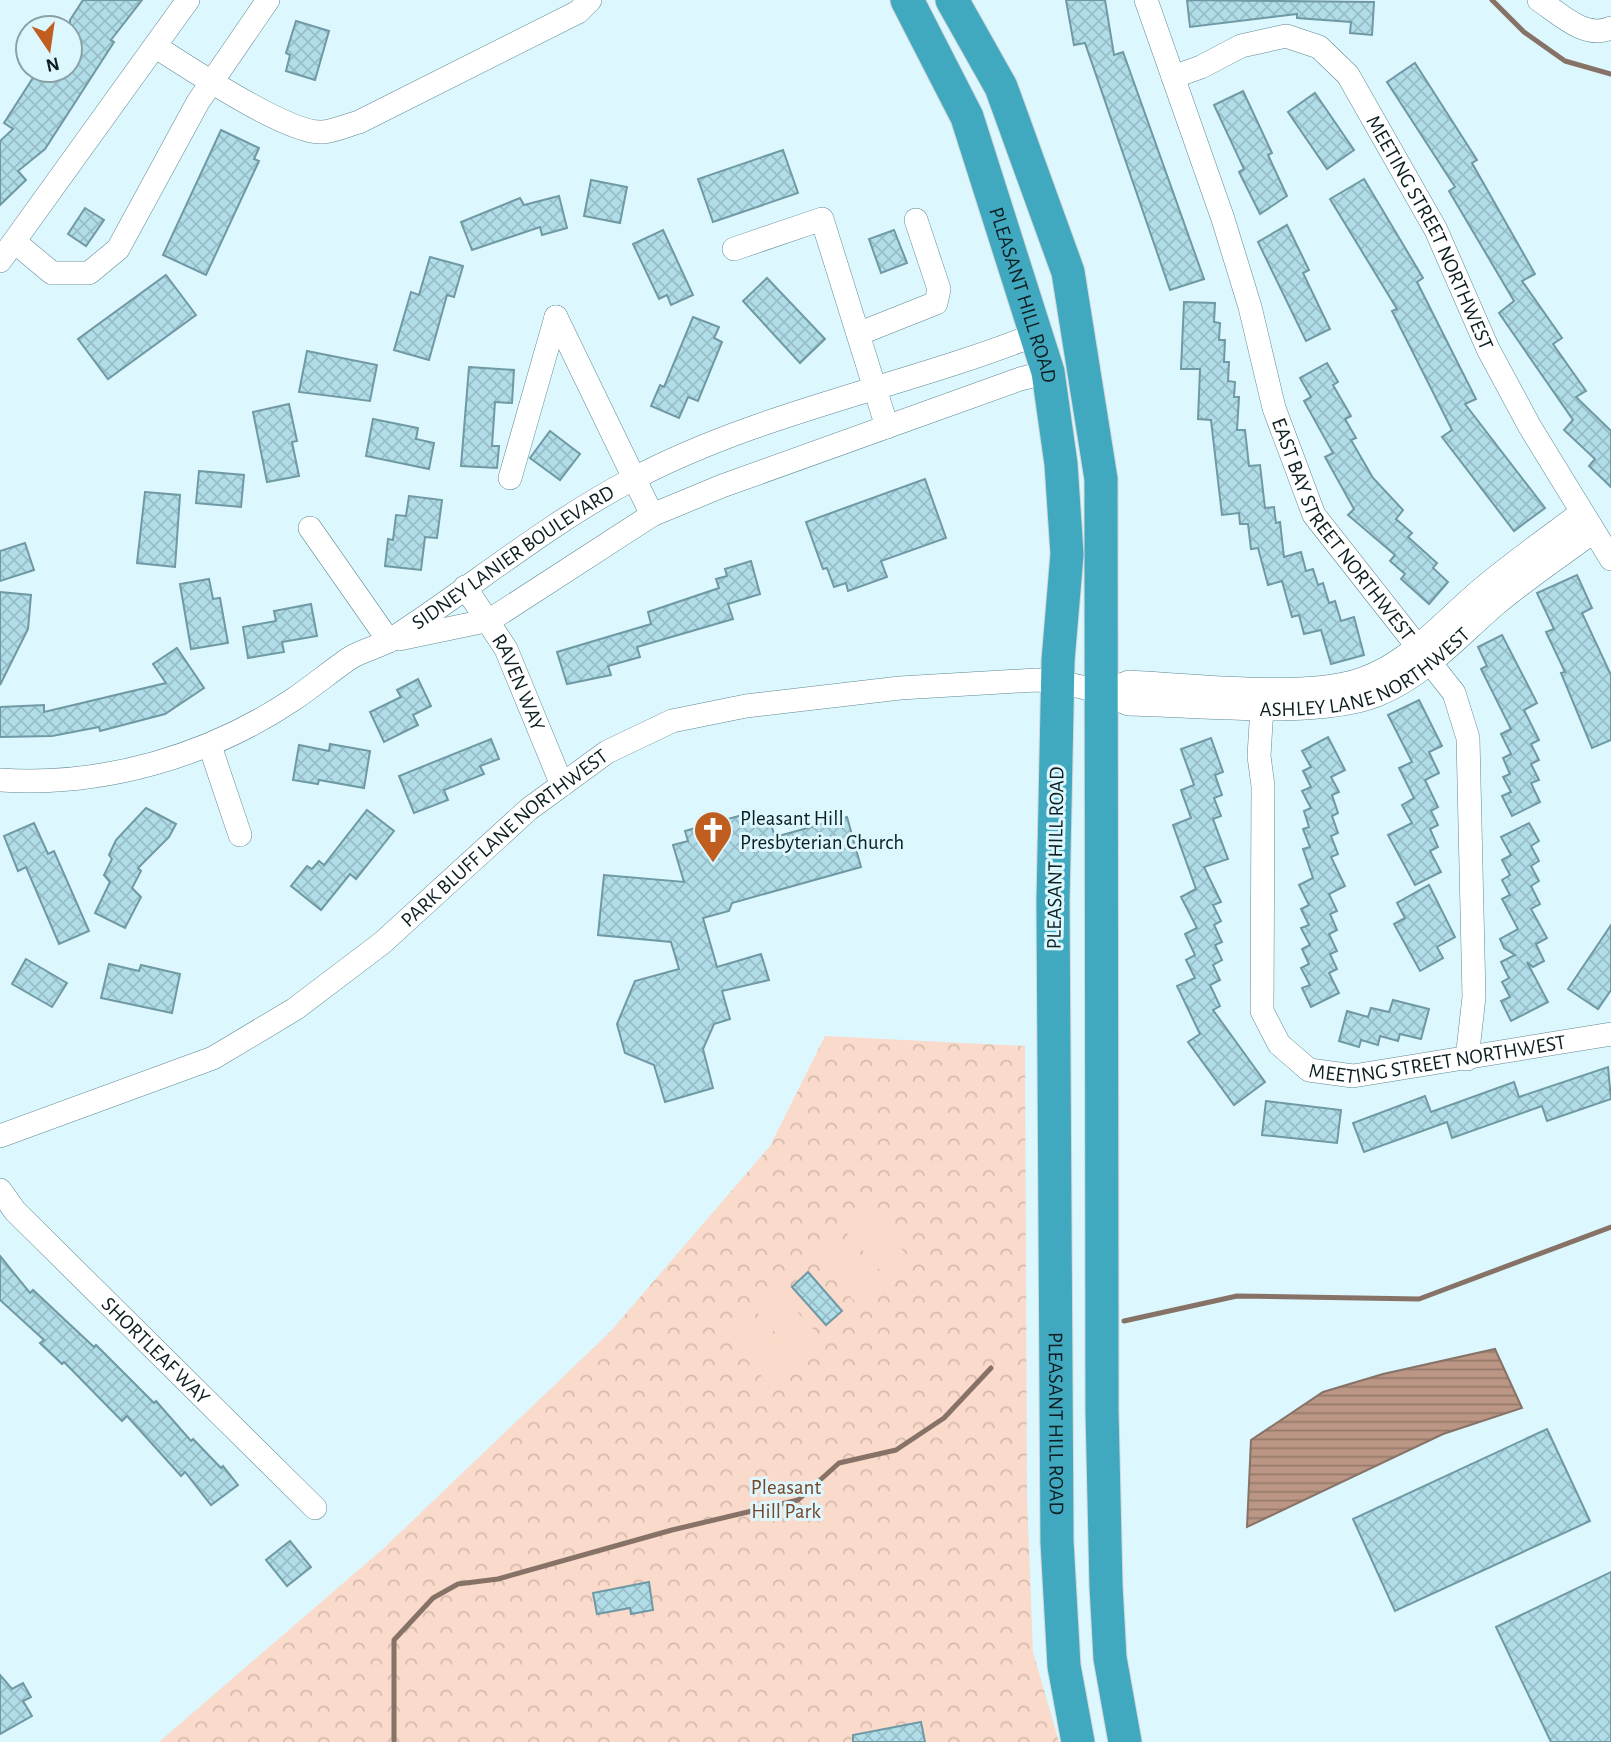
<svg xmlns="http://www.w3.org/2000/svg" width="1611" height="1742" font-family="'Alegreya Sans',sans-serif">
  <defs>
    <pattern id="park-crowns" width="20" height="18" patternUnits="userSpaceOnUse" patternTransform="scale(1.75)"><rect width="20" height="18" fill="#fadaca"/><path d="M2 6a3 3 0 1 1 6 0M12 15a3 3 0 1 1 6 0" fill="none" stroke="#d5bbad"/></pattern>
    <pattern id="water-rules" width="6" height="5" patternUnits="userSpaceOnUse" patternTransform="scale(1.75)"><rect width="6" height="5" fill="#bb9684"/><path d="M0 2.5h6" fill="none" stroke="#967a6c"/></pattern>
    <pattern id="building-cross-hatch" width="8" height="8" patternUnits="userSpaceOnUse" patternTransform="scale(1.75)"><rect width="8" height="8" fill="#b1dde8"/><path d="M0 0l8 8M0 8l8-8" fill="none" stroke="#97bdc7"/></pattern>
  </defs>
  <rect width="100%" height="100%" fill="#dcf7fd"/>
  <polygon fill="url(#park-crowns)" points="825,1036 1025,1046 1027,1500 1033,1652 1059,1742 159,1742 384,1548 610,1332 770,1146"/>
  <g fill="#fadaca">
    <polygon points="866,1210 910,1258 888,1279 844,1230"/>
    <polygon points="837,1237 881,1285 858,1305 814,1257"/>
    <polygon points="778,1291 822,1339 800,1360 756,1311"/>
    <polygon points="749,1317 793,1365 771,1386 726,1337"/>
  </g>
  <polygon fill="url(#water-rules)" stroke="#877267" stroke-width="2" points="1495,1349 1522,1408 1443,1434 1247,1527 1251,1440 1323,1392 1383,1374"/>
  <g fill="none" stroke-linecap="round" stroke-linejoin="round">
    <g stroke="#877267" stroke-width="5">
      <polyline points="1492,0 1524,32 1565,61 1611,74"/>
      <polyline points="1124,1321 1237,1296 1419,1299 1611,1227"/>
      <polyline points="394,1742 394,1640 433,1598 458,1584 498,1579 672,1530 798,1500 839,1463 896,1450 944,1418 991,1368"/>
    </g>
  </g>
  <g fill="url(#building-cross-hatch)" stroke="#6f99a4" stroke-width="2">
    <polygon points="83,0 142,0 111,40 114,42 45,149 18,171 26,180 0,205 0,141 13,129 4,123 38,70 70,70 70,20"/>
    <polygon points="1066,0 1105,0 1114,55 1123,52 1204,279 1170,290 1085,43 1074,45"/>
    <polygon points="1187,0 1374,2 1372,35 1350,33 1351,22 1297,18 1297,14 1190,27"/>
    <polygon points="296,21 329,31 315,80 286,71 290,55 286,53"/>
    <polygon points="1415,63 1477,160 1472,163 1535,274 1522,281 1562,338 1553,344 1586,391 1576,397 1611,431 1611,487 1589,466 1595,459 1564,430 1573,420 1499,313 1514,301 1449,191 1455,187 1387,82"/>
    <polygon points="1243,91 1272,153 1268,155 1287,196 1260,214 1239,172 1244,169 1214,105"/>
    <polygon points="1315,93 1354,150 1327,169 1288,112"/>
    <polygon points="221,130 259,148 254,159 259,161 206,275 163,255"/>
    <polygon points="783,150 798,193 713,222 698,179"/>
    <polygon points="1364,179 1423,278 1417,282 1476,399 1465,404 1545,508 1514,531 1442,437 1452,430 1392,311 1397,309 1330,199"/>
    <polygon points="591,180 627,187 620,223 584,216"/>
    <polygon points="559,196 567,228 542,235 540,227 472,250 461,222 520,198 524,205"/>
    <polygon points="85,208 104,220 86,246 68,234"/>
    <polygon points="1287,225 1309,270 1303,273 1330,329 1306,341 1258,242"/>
    <polygon points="663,230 693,295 671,305 667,295 659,299 633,244"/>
    <polygon points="894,230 907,263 881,273 869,239"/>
    <polygon points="430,257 463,266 454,297 447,295 429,360 394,350 411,292 419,295"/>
    <polygon points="166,275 196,315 108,379 78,339"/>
    <polygon points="767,278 825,339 800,363 743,301"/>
    <polygon points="1184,302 1215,303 1214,322 1220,323 1219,340 1225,340 1224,362 1229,362 1228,381 1235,382 1234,397 1239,397 1237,430 1245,430 1249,466 1260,465 1265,508 1274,507 1276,523 1280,522 1284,557 1301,552 1306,571 1313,569 1318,585 1323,583 1329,603 1335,601 1341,621 1354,617 1364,655 1331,664 1321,630 1304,634 1299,615 1292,617 1282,581 1268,585 1258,548 1251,549 1248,524 1240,524 1239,513 1222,515 1211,420 1198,419 1200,369 1181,369"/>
    <polygon points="693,317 719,327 714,338 722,342 698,401 688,397 679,418 651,406 660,385 664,387"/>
    <polygon points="307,351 377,365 370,401 299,392"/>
    <polygon points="1327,363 1338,382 1333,385 1351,416 1345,419 1356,438 1351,440 1373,478 1403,510 1396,519 1412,533 1408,537 1437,563 1433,568 1448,582 1429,604 1401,579 1405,574 1390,561 1395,555 1348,515 1354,509 1325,457 1333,453 1304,401 1311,397 1300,378"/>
    <polygon points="469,367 514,370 512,403 495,402 492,446 499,446 497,468 461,466"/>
    <polygon points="289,404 297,441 292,442 299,476 267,482 253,412"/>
    <polygon points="373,419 418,428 416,439 434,443 429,469 366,456"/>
    <polygon points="550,431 580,454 560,480 530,458"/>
    <polygon points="199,471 244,475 241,507 196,503"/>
    <polygon points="925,479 946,538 881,561 887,577 848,591 846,583 834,587 827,568 823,569 806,522"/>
    <polygon points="145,492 180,495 175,567 137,563"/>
    <polygon points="409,496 442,500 437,538 425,537 421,570 385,566 388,539 393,540 396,515 406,516"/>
    <polygon points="25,543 34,570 0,581 0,551"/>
    <polygon points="751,561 760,594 728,604 733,619 637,647 640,657 608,666 611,675 567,684 557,652 651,624 648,612 719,588 716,579 727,576 725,569"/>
    <polygon points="1577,575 1592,608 1582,613 1611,675 1611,740 1592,748 1561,673 1565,672 1546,632 1554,629 1537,593"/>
    <polygon points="209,579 213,599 220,598 228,643 191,649 180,584"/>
    <polygon points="0,592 31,595 28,629 0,685"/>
    <polygon points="311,604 317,636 282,642 284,652 248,658 243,627 276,621 274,611"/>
    <polygon points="1502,635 1537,703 1524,710 1539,740 1531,744 1539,760 1531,764 1539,780 1531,783 1540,802 1512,816 1502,796 1511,792 1503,777 1510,774 1503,758 1511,754 1501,734 1511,729 1481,669 1487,666 1478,647"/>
    <polygon points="177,648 204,688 165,714 100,731 99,727 52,736 0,737 0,707 44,705 44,712 166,683 153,664"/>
    <polygon points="418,679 431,706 413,715 418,725 384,742 370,712 401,697 397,690"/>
    <polygon points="1419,700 1442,746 1429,752 1439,773 1425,780 1438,807 1431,811 1438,825 1430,829 1438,847 1430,851 1441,872 1415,885 1388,835 1412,823 1402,805 1414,798 1399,768 1412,762 1388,715"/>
    <polygon points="1328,737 1345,770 1331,777 1339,792 1332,795 1338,813 1332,816 1338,833 1331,836 1338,854 1331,857 1345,886 1329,894 1337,911 1330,914 1337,930 1329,934 1337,951 1330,954 1337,969 1329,973 1339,993 1311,1007 1302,988 1310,985 1301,968 1309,964 1302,949 1310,945 1301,928 1309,925 1301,909 1309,905 1299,885 1313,878 1303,849 1310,847 1303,829 1309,827 1304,811 1311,808 1302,791 1311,787 1303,771 1311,767 1302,751"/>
    <polygon points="1211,738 1223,772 1215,775 1222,795 1214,798 1221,816 1213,819 1228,859 1204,867 1221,902 1213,905 1221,921 1214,925 1222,942 1215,945 1222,960 1213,965 1220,980 1210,985 1220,1006 1213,1010 1265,1082 1234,1105 1188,1042 1200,1034 1177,986 1195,978 1186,960 1195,955 1185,934 1197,928 1181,897 1196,889 1173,825 1191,818 1181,790 1194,785 1181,749"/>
    <polygon points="491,739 499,759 480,766 484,774 444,790 448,800 414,813 399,776"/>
    <polygon points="330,744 370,751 364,788 319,780 318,784 293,780 299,745 329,751"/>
    <polygon points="146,808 176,824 169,837 138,868 141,871 132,888 141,897 125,928 95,913 110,882 104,875 112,859 109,855 116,840"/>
    <polygon points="367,810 394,831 356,879 350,874 321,910 291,886 307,866 312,869 319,861 324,865"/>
    <polygon points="753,812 756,825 770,821 775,837 847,817 861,867 732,903 729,911 703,918 717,967 761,954 769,980 722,991 730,1019 714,1024 703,1049 713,1088 665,1102 654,1065 625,1053 617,1024 635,981 679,969 671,942 598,935 604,875 684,882 673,845 688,841 685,831"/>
    <polygon points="34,823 48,854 54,851 89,931 59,944 26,867 18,871 4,836"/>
    <polygon points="1529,823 1539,841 1531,846 1539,861 1531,866 1539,881 1531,886 1540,904 1531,909 1547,938 1536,944 1544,961 1533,967 1527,962 1548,1002 1511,1021 1501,1001 1510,997 1502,982 1509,978 1501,962 1515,955 1504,948 1500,939 1518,929 1502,899 1510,895 1502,880 1510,875 1502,860 1511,855 1501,837"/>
    <polygon points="1429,885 1455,937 1437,947 1443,958 1420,971 1394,924 1405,918 1397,903"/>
    <polygon points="1611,925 1611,990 1598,1009 1568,989"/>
    <polygon points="26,959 67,983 52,1007 12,984"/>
    <polygon points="109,964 139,971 141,965 180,974 172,1013 101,998"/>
    <polygon points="1393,1000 1429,1009 1421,1039 1400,1034 1398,1041 1380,1036 1378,1045 1361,1040 1359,1047 1339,1041 1347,1011 1368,1017 1371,1008 1389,1012"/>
    <polygon points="1608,1067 1611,1099 1547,1121 1542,1106 1452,1138 1447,1122 1364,1152 1353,1123 1425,1096 1431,1112 1514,1082 1519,1097"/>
    <polygon points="1266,1101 1341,1110 1337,1143 1262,1135"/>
    <polygon points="0,1256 30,1293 33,1290 94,1347 96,1345 154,1403 156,1401 191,1441 193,1439 221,1468 223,1466 238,1485 211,1505 185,1472 181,1476 127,1416 122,1421 64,1362 62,1364 40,1343 44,1340 0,1300"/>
    <polygon points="808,1272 842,1311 826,1325 792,1287"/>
    <polygon points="1547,1429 1590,1521 1395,1611 1353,1519"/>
    <polygon points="290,1541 311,1567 287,1586 266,1560"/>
    <polygon points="1611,1572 1611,1742 1551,1742 1496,1627"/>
    <polygon points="649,1582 653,1610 631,1614 630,1608 597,1614 593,1593"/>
    <polygon points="0,1675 12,1689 23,1683 31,1697 23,1701 32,1716 0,1734"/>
    <polygon points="921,1722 925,1742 853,1742 853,1735"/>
  </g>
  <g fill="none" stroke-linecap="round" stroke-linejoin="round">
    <defs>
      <g id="minor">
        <path id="s1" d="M1146 0 1223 219 1250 307 1274 408 1314 515 1454 693 1468 738 1474 997 1467 1059"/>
        <path d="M1539 0C1559 13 1585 40 1611 28"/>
        <path d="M156 47C188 67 289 135 323 132 335 131 348 125 359 122L578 12 590 0"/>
        <path id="s2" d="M1173 77 1201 67 1241 46 1286 36 1319 47 1348 75 1436 230 1488 349 1530 427 1611 559"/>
        <polyline points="16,243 52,273 89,273 118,249 198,102 268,0"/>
        <polyline points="734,249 822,219 887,427"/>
        <polyline points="0,261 188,0"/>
        <polyline points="556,317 652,515"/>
        <polyline points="858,334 936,303 939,289 916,220"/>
        <polyline points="510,478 556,317"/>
        <polyline points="310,528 389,641"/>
        <path id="s3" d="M465 587 506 649 562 785"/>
        <polyline points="399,639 490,620 652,515 722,486 1020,379 1048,372"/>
        <path d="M1102 692 1129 682C1191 685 1306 699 1362 679 1410 663 1446 618 1484 587 1515 561 1549 537 1581 513"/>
        <path id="s4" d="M1262 707 1259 756 1263 786 1262 1011 1279 1044 1309 1070 1353 1076 1611 1034"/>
        <polyline points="210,746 240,835"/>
        <path id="s5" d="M0 780C103 787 209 756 294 699 313 686 331 671 350 658 363 650 379 647 392 639 472 587 546 525 631 480 759 412 904 387 1037 334"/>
        <path id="s6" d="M0 1136 213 1058 295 1009 382 943 529 809 607 752 672 721 746 706 900 688 1036 680C1069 682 1099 690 1128 704 1196 705 1317 719 1377 695 1423 677 1458 637 1495 605 1526 579 1560 556 1593 532"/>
        <path id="s7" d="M0 1190 15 1211 315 1508"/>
      </g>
      <g id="highway">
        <path id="s8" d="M907 0 967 117 1048 372 1061 464 1067 554 1058 661 1053 901 1057 1542 1064 1666 1078 1742"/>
        <polyline points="952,0 1001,87 1068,272 1101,479 1102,1411 1106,1586 1110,1658 1125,1742"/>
      </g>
    </defs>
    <use href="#minor" stroke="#5f8892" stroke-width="24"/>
    <use href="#highway" stroke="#d4d7d7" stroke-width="35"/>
    <use href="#minor" stroke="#fff" stroke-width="23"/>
    <use href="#highway" stroke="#40a8bf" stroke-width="33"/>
  </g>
  <defs>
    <symbol id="church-pin" viewBox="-11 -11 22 30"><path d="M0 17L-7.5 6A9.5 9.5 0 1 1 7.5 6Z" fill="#c05e20" stroke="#dcf7fd"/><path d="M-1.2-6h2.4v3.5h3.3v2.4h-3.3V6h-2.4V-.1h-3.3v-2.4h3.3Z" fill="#fff"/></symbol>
  </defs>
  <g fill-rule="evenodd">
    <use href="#church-pin" x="691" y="808" width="44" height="60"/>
  </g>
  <g text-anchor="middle" stroke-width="6" stroke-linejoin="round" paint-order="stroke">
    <g font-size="21" fill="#0e1f23" stroke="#dcf7fd">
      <text dy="7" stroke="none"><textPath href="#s2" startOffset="374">MEETING STREET NORTHWEST</textPath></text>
      <text dy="7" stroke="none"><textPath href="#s8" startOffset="318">PLEASANT HILL ROAD</textPath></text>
      <text dy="7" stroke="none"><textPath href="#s1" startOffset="569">EAST BAY STREET NORTHWEST</textPath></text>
      <text dy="7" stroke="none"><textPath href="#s5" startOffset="572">SIDNEY LANIER BOULEVARD</textPath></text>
      <text dy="7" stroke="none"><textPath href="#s6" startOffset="1508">ASHLEY LANE NORTHWEST</textPath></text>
      <text dy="7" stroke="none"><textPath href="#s3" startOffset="110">RAVEN WAY</textPath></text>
      <text dy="7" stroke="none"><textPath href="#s6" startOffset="593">PARK BLUFF LANE NORTHWEST</textPath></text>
      <text transform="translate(1055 858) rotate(-89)" y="7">PLEASANT HILL ROAD</text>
      <text dy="7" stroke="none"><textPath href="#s4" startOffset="511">MEETING STREET NORTHWEST</textPath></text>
      <text dy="7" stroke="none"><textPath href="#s7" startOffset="224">SHORTLEAF WAY</textPath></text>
      <text dy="7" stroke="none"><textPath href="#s8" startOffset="1452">PLEASANT HILL ROAD</textPath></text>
    </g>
    <g font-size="21" fill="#0e1f23" stroke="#dcf7fd" text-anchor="start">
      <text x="740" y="825">Pleasant Hill<tspan x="740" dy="24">Presbyterian Church</tspan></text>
    </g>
    <g font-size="21" fill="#78462a" stroke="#dcf7fd">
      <text x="786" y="1494">Pleasant<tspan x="786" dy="24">Hill Park</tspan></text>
    </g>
  </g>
  <g transform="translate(49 49) rotate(167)"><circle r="33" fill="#dcf7fd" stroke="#8aa1a6" stroke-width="2"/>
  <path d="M0-5L12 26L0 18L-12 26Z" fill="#c05e20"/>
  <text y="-10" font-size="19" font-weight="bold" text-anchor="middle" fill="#0e1f23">N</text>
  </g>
</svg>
